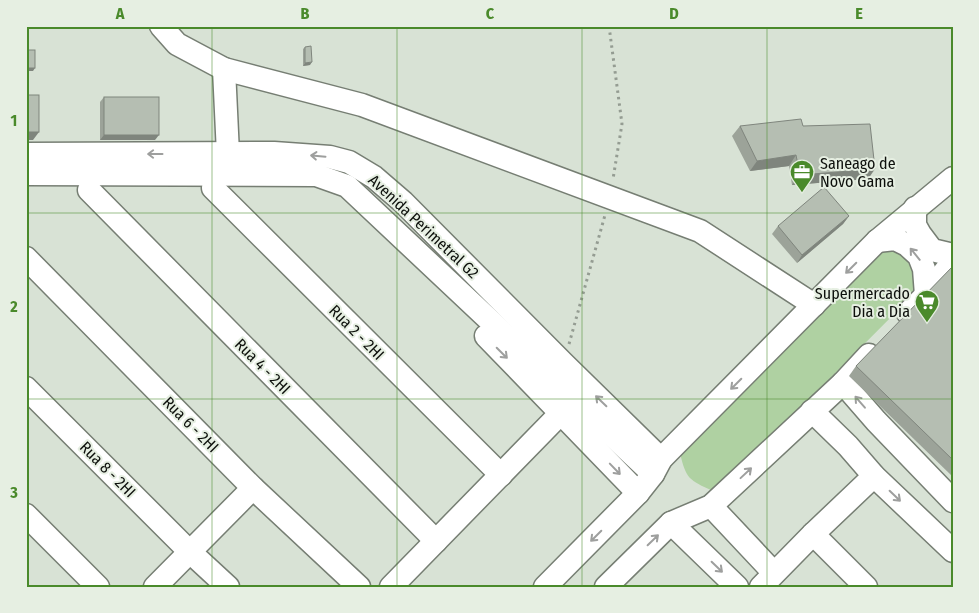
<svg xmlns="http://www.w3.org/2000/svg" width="979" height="613" font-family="'Fira Sans Condensed',sans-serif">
  <rect width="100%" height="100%" fill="#d8e2d5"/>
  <path fill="#afd1a2" d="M890 249 904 257 915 272V293L727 482 713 491C689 480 686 479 680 453L873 250Z"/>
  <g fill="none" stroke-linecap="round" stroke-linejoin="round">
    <defs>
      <g id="minor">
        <polyline points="161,26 177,44 224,69 362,105 700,231 814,305"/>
        <polyline points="224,69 228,154"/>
        <polyline points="26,154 274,153 330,157 349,162 374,177 403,202 563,363 661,459"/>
        <polyline points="26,174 316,175 347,186 653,474"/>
        <polyline points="213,188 501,475"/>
        <polyline points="89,190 436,541"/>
        <polyline points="915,208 915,225 920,234 932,250 953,255"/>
        <polyline points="877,241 895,239 907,245 919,256 924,269 926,295"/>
        <polyline points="26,258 253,488 359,587"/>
        <polyline points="908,313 926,295 953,261"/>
        <polyline points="486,336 638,493"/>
        <polyline points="843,383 876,421 953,501"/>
        <polyline points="26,388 189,551 228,587"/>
        <polyline points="812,411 848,446 874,476 953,551"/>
        <polyline points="711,506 774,573"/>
        <polyline points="26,515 98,587"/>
        <polyline points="671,523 737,587"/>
        <polyline points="813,534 866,587"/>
        <polyline points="155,587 253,488"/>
        <polyline points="391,587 561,413"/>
        <polyline points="545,587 638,493 653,474 661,459 877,241 953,178"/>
        <polyline points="606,587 671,523 711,506 843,383 869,355"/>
        <polyline points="761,587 813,534 874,476"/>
      </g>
    </defs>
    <use href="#minor" stroke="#767e73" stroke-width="25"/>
    <g stroke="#949c92" stroke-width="3" stroke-dasharray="2.5 4" stroke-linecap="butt">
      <polyline points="609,26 622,124 613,179"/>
      <polyline points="569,344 605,215"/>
    </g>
    <use href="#minor" stroke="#fff" stroke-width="22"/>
  </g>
  <g fill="#9ca399">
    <polygon points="305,47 310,65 303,66 303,49"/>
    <polygon points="104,97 155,140 100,140 100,102"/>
    <polygon points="740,126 803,126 868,179 792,185 789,166 750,171 732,136"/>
    <polygon points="849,216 843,224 797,263 772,234 778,226"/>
    <polygon points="953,266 953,477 849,376 856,366"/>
  </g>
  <g fill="#7f857d">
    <polygon points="312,62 310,65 303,66 305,63"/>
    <polygon points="26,68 35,68 33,71 26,71"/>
    <polygon points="26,132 39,132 33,140 26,140"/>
    <polygon points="104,135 159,135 155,140 100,140"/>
    <polygon points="796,155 789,166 750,171 757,161"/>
    <polygon points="875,169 868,179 792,185 800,175"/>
    <polygon points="849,216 843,224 797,263 802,255"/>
  </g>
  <g fill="#b5beb2" stroke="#7f857d">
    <polygon points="311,46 312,62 305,63 305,47"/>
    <rect x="26" y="50" width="9" height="18"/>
    <rect x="26" y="95" width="13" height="37"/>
    <rect x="104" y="97" width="55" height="38"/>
    <polygon points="801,119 803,126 870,124 875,169 800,175 796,155 757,161 740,126"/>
    <polygon points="824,187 849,216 802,255 778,226"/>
    <polygon points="953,266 953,460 856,366"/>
  </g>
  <defs><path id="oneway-shaft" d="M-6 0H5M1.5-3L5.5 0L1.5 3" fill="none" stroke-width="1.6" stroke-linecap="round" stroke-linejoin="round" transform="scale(1.25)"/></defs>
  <g stroke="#9e9f9e">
    <use href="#oneway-shaft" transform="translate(155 154) rotate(180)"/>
    <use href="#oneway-shaft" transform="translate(318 156) rotate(-175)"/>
    <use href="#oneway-shaft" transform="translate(915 254) rotate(-129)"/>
    <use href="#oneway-shaft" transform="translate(851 268) rotate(135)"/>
    <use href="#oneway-shaft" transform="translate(502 353) rotate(45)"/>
    <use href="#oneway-shaft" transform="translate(736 384) rotate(135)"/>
    <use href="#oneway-shaft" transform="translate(601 401) rotate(-136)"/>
    <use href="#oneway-shaft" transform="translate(860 402) rotate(-131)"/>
    <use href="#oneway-shaft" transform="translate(615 469) rotate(46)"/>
    <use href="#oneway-shaft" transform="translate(746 473) rotate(-43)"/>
    <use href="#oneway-shaft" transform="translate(895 496) rotate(44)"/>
    <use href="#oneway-shaft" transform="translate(596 536) rotate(135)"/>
    <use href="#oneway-shaft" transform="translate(653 540) rotate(-44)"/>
    <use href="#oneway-shaft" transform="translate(717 567) rotate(44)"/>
  </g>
  <path fill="none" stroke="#4a8a2b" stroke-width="1" stroke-opacity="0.55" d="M212 26V587M397 26V587M582 26V587M767 26V587M26 213H953M26 399H953"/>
  <defs>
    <symbol id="office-pin" viewBox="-11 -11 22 30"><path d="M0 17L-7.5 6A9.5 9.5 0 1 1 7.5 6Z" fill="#4a8a2b" stroke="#e6efe2"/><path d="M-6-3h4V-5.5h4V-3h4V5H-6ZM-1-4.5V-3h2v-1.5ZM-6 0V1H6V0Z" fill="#fff"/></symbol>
    <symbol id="supermarket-pin" viewBox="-11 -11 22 30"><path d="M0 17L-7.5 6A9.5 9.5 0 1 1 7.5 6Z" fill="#4a8a2b" stroke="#e6efe2"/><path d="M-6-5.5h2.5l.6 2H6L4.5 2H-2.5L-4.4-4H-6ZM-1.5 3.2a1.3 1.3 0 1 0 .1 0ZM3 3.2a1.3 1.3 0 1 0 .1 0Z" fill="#fff"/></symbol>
  </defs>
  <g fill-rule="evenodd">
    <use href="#office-pin" x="788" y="158" width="28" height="38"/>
    <use href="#supermarket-pin" x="913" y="288" width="28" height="38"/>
  </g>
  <g text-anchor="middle" stroke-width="4" stroke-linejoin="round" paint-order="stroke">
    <g font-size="16" fill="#0d100c" stroke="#e6efe2" text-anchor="start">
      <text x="820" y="169">Saneago de<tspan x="820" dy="18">Novo Gama</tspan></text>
      <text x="910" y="299" text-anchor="end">Supermercado<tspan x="910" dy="18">Dia a Dia</tspan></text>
    </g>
    <g font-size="16" fill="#0d100c" stroke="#e6efe2">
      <text transform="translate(424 226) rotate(43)" y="6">Avenida Perimetral G2</text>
      <text transform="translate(357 332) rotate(45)" y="6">Rua 2 - 2HI</text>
      <text transform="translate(263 366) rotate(45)" y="6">Rua 4 - 2HI</text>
      <text transform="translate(191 424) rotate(45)" y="6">Rua 6 - 2HI</text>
      <text transform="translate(108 469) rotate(45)" y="6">Rua 8 - 2HI</text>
    </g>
  </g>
  <rect width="979" height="613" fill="none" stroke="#e6efe2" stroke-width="55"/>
  <rect x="28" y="28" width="924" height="558" fill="none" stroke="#4a8a2b" stroke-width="2"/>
  <g font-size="16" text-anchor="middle" font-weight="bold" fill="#4a8a2b">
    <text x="120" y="19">A</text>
    <text x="305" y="19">B</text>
    <text x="490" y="19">C</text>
    <text x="674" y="19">D</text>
    <text x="859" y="19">E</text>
    <text x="14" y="126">1</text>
    <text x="14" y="312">2</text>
    <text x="14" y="498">3</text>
  </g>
</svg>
